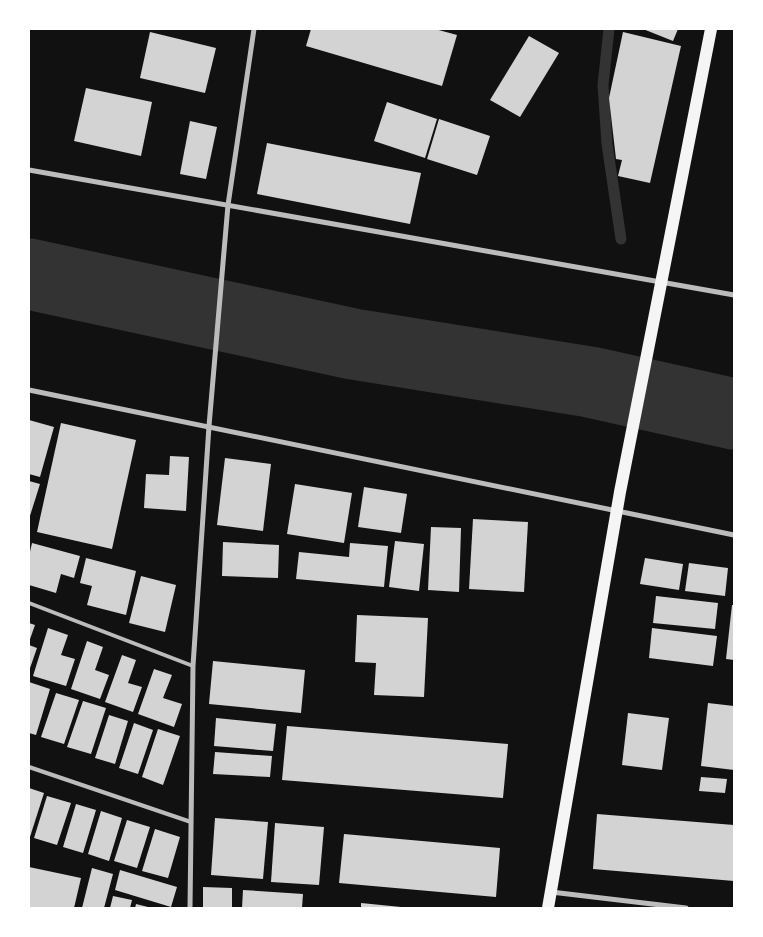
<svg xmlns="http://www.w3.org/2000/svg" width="763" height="937" font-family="'PT Sans',sans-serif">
  <rect width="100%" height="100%" fill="#111"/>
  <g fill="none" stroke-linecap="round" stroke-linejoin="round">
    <polyline stroke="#333" stroke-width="11" points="609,29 603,85 607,144 621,239"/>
    <polyline stroke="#333" stroke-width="71" points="29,274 353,344 590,382 734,414"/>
  </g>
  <g fill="#d3d3d3">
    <polygon points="311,29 435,29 457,35 442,86 306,46"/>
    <polygon points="643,29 678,29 673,41"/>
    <polygon points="150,32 216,48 205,93 140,78"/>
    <polygon points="623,32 681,46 650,183 618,176 622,160 616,159 609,98"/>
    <polygon points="529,36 559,53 520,117 490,100"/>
    <polygon points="86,88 152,102 141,156 74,141"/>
    <polygon points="387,102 437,119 425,158 374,141"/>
    <polygon points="439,119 490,136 477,175 427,159"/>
    <polygon points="190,121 217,127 206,179 180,174"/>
    <polygon points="267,143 421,173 410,224 257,194"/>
    <polygon points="29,420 54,427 40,477 29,474"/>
    <polygon points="61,423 136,440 112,549 37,532"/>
    <polygon points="170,456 189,457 186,511 144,508 146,474 169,475"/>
    <polygon points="225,458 271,464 263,531 217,525"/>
    <polygon points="29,481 40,484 29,519"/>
    <polygon points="295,484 352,493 344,543 287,534"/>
    <polygon points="364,487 407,494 401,533 358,527"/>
    <polygon points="473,519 528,522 524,592 469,589"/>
    <polygon points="431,527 461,528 459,592 428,590"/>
    <polygon points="395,541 424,544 419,591 389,587"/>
    <polygon points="223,542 279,545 278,578 222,576"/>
    <polygon points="32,543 80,556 74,578 61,574 56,593 29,585 29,556"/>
    <polygon points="350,543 388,546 384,587 296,579 299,552 349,557"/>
    <polygon points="86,558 136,571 126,615 87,605 92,586 80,583"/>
    <polygon points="645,558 683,564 679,590 640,584"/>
    <polygon points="689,563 728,568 725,596 685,591"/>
    <polygon points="141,576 176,585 165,632 129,623"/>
    <polygon points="656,596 718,603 715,629 653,623"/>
    <polygon points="732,605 734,605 734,660 726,659"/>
    <polygon points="357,615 428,618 424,697 374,695 376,663 355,662"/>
    <polygon points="29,623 35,625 29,642"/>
    <polygon points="48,628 68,635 61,655 75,659 66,686 33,676"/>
    <polygon points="652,628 717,636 713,666 649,658"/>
    <polygon points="87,641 103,647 95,670 109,675 100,699 71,689"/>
    <polygon points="29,645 37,648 29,671"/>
    <polygon points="122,655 136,660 128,683 142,687 133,712 105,702"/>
    <polygon points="213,661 305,670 301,713 209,704"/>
    <polygon points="154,669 172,675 163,698 182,704 174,727 138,714"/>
    <polygon points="29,682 50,689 36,735 29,733"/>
    <polygon points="56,693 79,700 64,744 41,737"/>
    <polygon points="83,701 106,708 91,754 67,747"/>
    <polygon points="708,703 734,706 734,770 701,766"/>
    <polygon points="628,713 669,718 662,770 622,765"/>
    <polygon points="109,715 128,721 115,764 95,758"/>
    <polygon points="216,718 276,724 273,751 214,746"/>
    <polygon points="134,723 153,730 138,774 119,768"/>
    <polygon points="287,726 508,744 503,798 282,780"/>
    <polygon points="158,729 180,736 163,785 142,777"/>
    <polygon points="215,752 272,756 270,777 213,774"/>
    <polygon points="701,777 727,779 725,793 699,791"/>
    <polygon points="29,788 44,793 29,840"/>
    <polygon points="47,796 71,803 57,845 34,838"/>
    <polygon points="76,804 96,810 83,853 63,847"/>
    <polygon points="101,811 122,818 109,861 88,854"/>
    <polygon points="597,814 734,825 734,881 593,869"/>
    <polygon points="215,818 268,822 263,879 211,875"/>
    <polygon points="127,820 150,827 137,868 114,861"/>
    <polygon points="275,823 324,827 319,885 271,882"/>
    <polygon points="155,829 180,837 168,878 142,871"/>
    <polygon points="344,834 500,848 496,897 339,883"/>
    <polygon points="29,867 81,878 74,908 29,908"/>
    <polygon points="92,868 113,874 104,908 82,908"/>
    <polygon points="120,870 177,887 171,907 115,890"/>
    <polygon points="203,887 232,888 232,908 203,908"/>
    <polygon points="243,890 303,894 302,908 242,908"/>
    <polygon points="113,896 132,900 130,908 110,908"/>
    <polygon points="361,903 401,907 401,908 361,908"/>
    <polygon points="136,904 152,908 135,908"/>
  </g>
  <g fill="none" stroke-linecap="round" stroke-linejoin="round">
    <g stroke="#bcbcbc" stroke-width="4">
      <polyline points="29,603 193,666"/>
      <polyline points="29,767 191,822"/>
    </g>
    <g stroke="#bcbcbc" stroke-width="5">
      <polyline points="29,170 734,295"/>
      <polyline points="29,390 734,535"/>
      <polyline points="551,892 686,908"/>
      <polyline points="190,908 193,666 209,426 228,205 254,29"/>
    </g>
    <polyline stroke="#f5f5f5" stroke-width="12" points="548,908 620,492 711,29"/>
  </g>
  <rect width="763" height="937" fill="none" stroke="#ffffff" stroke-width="60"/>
</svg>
